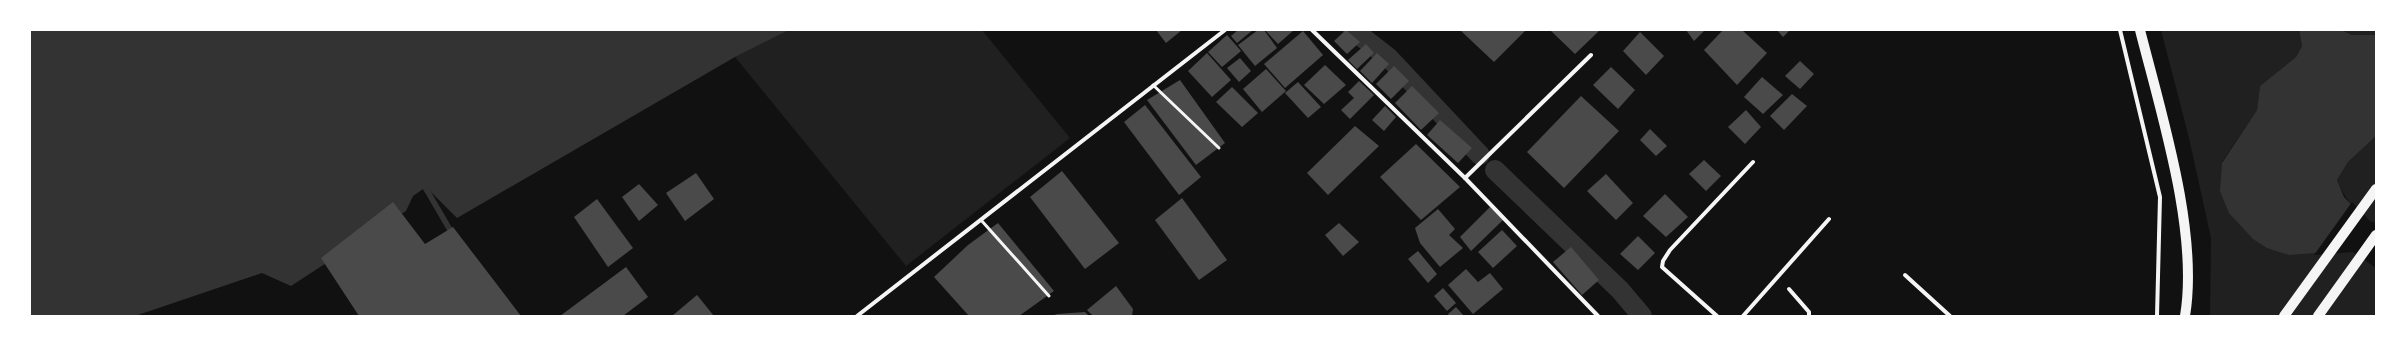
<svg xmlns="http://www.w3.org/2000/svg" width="2406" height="346" font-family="Figtree,sans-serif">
  <rect width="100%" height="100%" fill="#111"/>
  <g fill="#202020">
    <polygon points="789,30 982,30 1070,138 906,266 735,57"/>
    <polygon points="2161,30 2299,30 2302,46 2296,57 2260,86 2257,110 2222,162 2376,266 2376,314 2372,316 2210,316 2211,238 2189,138"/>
    <polygon points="2341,30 2376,30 2376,35 2352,35"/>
    <path d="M2376 136V225C2358 218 2344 197 2337 180L2348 162Z"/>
  </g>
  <g fill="#333">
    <polygon points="30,30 789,30 735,57 457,218 426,187 413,196 406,211 291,286 262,273 135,316 30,316"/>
    <polygon points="2299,30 2341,30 2352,35 2376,35 2376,136 2348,162 2337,180 2344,197 2369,223 2353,250 2289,255 2267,248 2253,239 2229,213 2220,191 2222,163 2257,110 2260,86 2296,57 2302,46"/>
  </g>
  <polygon fill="#111" points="2352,202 2370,221 2376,223 2376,268 2353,252 2314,255"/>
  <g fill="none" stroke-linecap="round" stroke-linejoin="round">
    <polyline stroke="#333" stroke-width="5.5" points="422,182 453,235"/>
    <g stroke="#333" stroke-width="20">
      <polyline points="1353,30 1389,58 1480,155"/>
      <polyline points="1495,170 1620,290 1642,316"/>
    </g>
  </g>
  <g fill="#4a4a4a">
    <polygon points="1156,30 1182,30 1166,43"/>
    <polygon points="1238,30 1253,30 1237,43 1231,36"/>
    <polygon points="1258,30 1264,30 1277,48 1255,66 1238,45"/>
    <polygon points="1265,30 1294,30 1278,44"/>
    <polygon points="1346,30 1360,42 1347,54 1334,41"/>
    <polygon points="1460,30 1526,30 1494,62"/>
    <polygon points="1550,30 1600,30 1575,54"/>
    <polygon points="1686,30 1705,30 1694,41"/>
    <polygon points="1723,30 1742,30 1767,53 1737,85 1704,50"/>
    <polygon points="1777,30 1790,30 1783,37"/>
    <polygon points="1303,31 1323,55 1285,88 1264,64"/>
    <polygon points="1640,32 1664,56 1646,75 1623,51"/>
    <polygon points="1227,35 1241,51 1222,67 1208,52"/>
    <polygon points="1366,44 1374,53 1357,69 1348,60"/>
    <polygon points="1207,53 1231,80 1212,97 1188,71"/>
    <polygon points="1377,53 1389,64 1372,83 1360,71"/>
    <polygon points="1240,58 1251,71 1239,82 1227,68"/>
    <polygon points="1800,61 1814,74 1800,89 1785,76"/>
    <polygon points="1325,65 1346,85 1324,104 1304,85"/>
    <polygon points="1394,66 1409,81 1391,99 1376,84"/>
    <polygon points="1611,67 1635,90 1618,109 1593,85"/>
    <polygon points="1266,69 1286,91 1262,112 1243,89"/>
    <polygon points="1762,77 1783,95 1763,114 1744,97"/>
    <polygon points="1180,80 1225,143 1196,165 1147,100"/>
    <polygon points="1359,81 1374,95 1350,119 1341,110 1354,98 1348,92"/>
    <polygon points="1298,82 1321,107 1308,118 1285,93"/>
    <polygon points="1412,86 1439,113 1421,130 1395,103"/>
    <polygon points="1232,87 1258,113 1242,127 1216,102"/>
    <polygon points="1792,94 1807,106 1784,130 1770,116"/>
    <polygon points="1581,96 1619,131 1564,188 1527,152"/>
    <polygon points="1145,105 1201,177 1179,195 1124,122"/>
    <polygon points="1385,106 1396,117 1384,131 1372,120"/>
    <polygon points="1746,110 1761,127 1745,144 1728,127"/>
    <polygon points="1440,120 1472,148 1458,163 1427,135"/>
    <polygon points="1355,126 1379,146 1328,195 1307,173"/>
    <polygon points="1650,129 1667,146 1656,156 1640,140"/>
    <polygon points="1416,144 1460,187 1421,220 1380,177"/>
    <polygon points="1704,160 1721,176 1706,191 1689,174"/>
    <polygon points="1062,171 1119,243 1085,269 1030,197"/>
    <polygon points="696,173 714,199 685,221 666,193"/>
    <polygon points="1606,174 1633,203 1616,220 1587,191"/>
    <polygon points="639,184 658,205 639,221 622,197"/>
    <polygon points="1665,194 1688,217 1666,237 1643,216"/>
    <polygon points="1182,198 1227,260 1199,280 1155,220"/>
    <polygon points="597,199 633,248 608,267 574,217"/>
    <polygon points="393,202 425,244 453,227 521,316 359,316 321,258"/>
    <polygon points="1490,207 1503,220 1471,251 1460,237"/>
    <polygon points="1438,209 1455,229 1449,235 1463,248 1440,267 1420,243 1415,228"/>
    <polygon points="998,223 1054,291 1019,316 969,316 934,277 968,245"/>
    <polygon points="1339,223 1359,242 1343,256 1325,235"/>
    <polygon points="1502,230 1517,246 1493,268 1478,252"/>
    <polygon points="1638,236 1655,253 1638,270 1620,254"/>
    <polygon points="1571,247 1599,280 1582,295 1553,262"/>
    <polygon points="1418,251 1437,274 1428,283 1408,259"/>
    <polygon points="626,267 648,297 623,316 560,316"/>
    <polygon points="1466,269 1478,282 1490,273 1503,289 1473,314 1448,285"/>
    <polygon points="1116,286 1133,309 1132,316 1093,316 1087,310"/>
    <polygon points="1443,288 1456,303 1447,311 1434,296"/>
    <polygon points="697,295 714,316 672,316"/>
    <polygon points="1456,307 1464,316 1450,316 1448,314"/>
    <polygon points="1085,312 1089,316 1052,316 1057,314"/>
  </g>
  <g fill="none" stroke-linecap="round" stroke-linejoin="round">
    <g stroke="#f5f5f5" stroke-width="3">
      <polyline points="1153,85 1219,148"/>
      <polyline points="981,220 1049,296"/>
    </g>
    <g stroke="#f5f5f5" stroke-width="4">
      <polyline points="1312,30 1465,178 1598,316"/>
      <polyline points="2120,30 2160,197 2157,316"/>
      <polyline points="1465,178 1591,55"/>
      <polyline points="1905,275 1950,316"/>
      <polyline points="1789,289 1809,312 1809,316"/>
      <polyline points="857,316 1225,30"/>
      <polyline points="1717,316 1662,267 1663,261 1670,250 1753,162"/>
      <polyline points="1743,316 1829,219"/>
    </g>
    <g stroke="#f5f5f5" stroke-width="10">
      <path d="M2140 30C2161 113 2199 232 2185 316"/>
      <polyline points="2284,316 2376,189"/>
      <polyline points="2318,316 2376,235"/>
    </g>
  </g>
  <rect width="2406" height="346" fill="none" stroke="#ffffff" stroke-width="62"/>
</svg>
